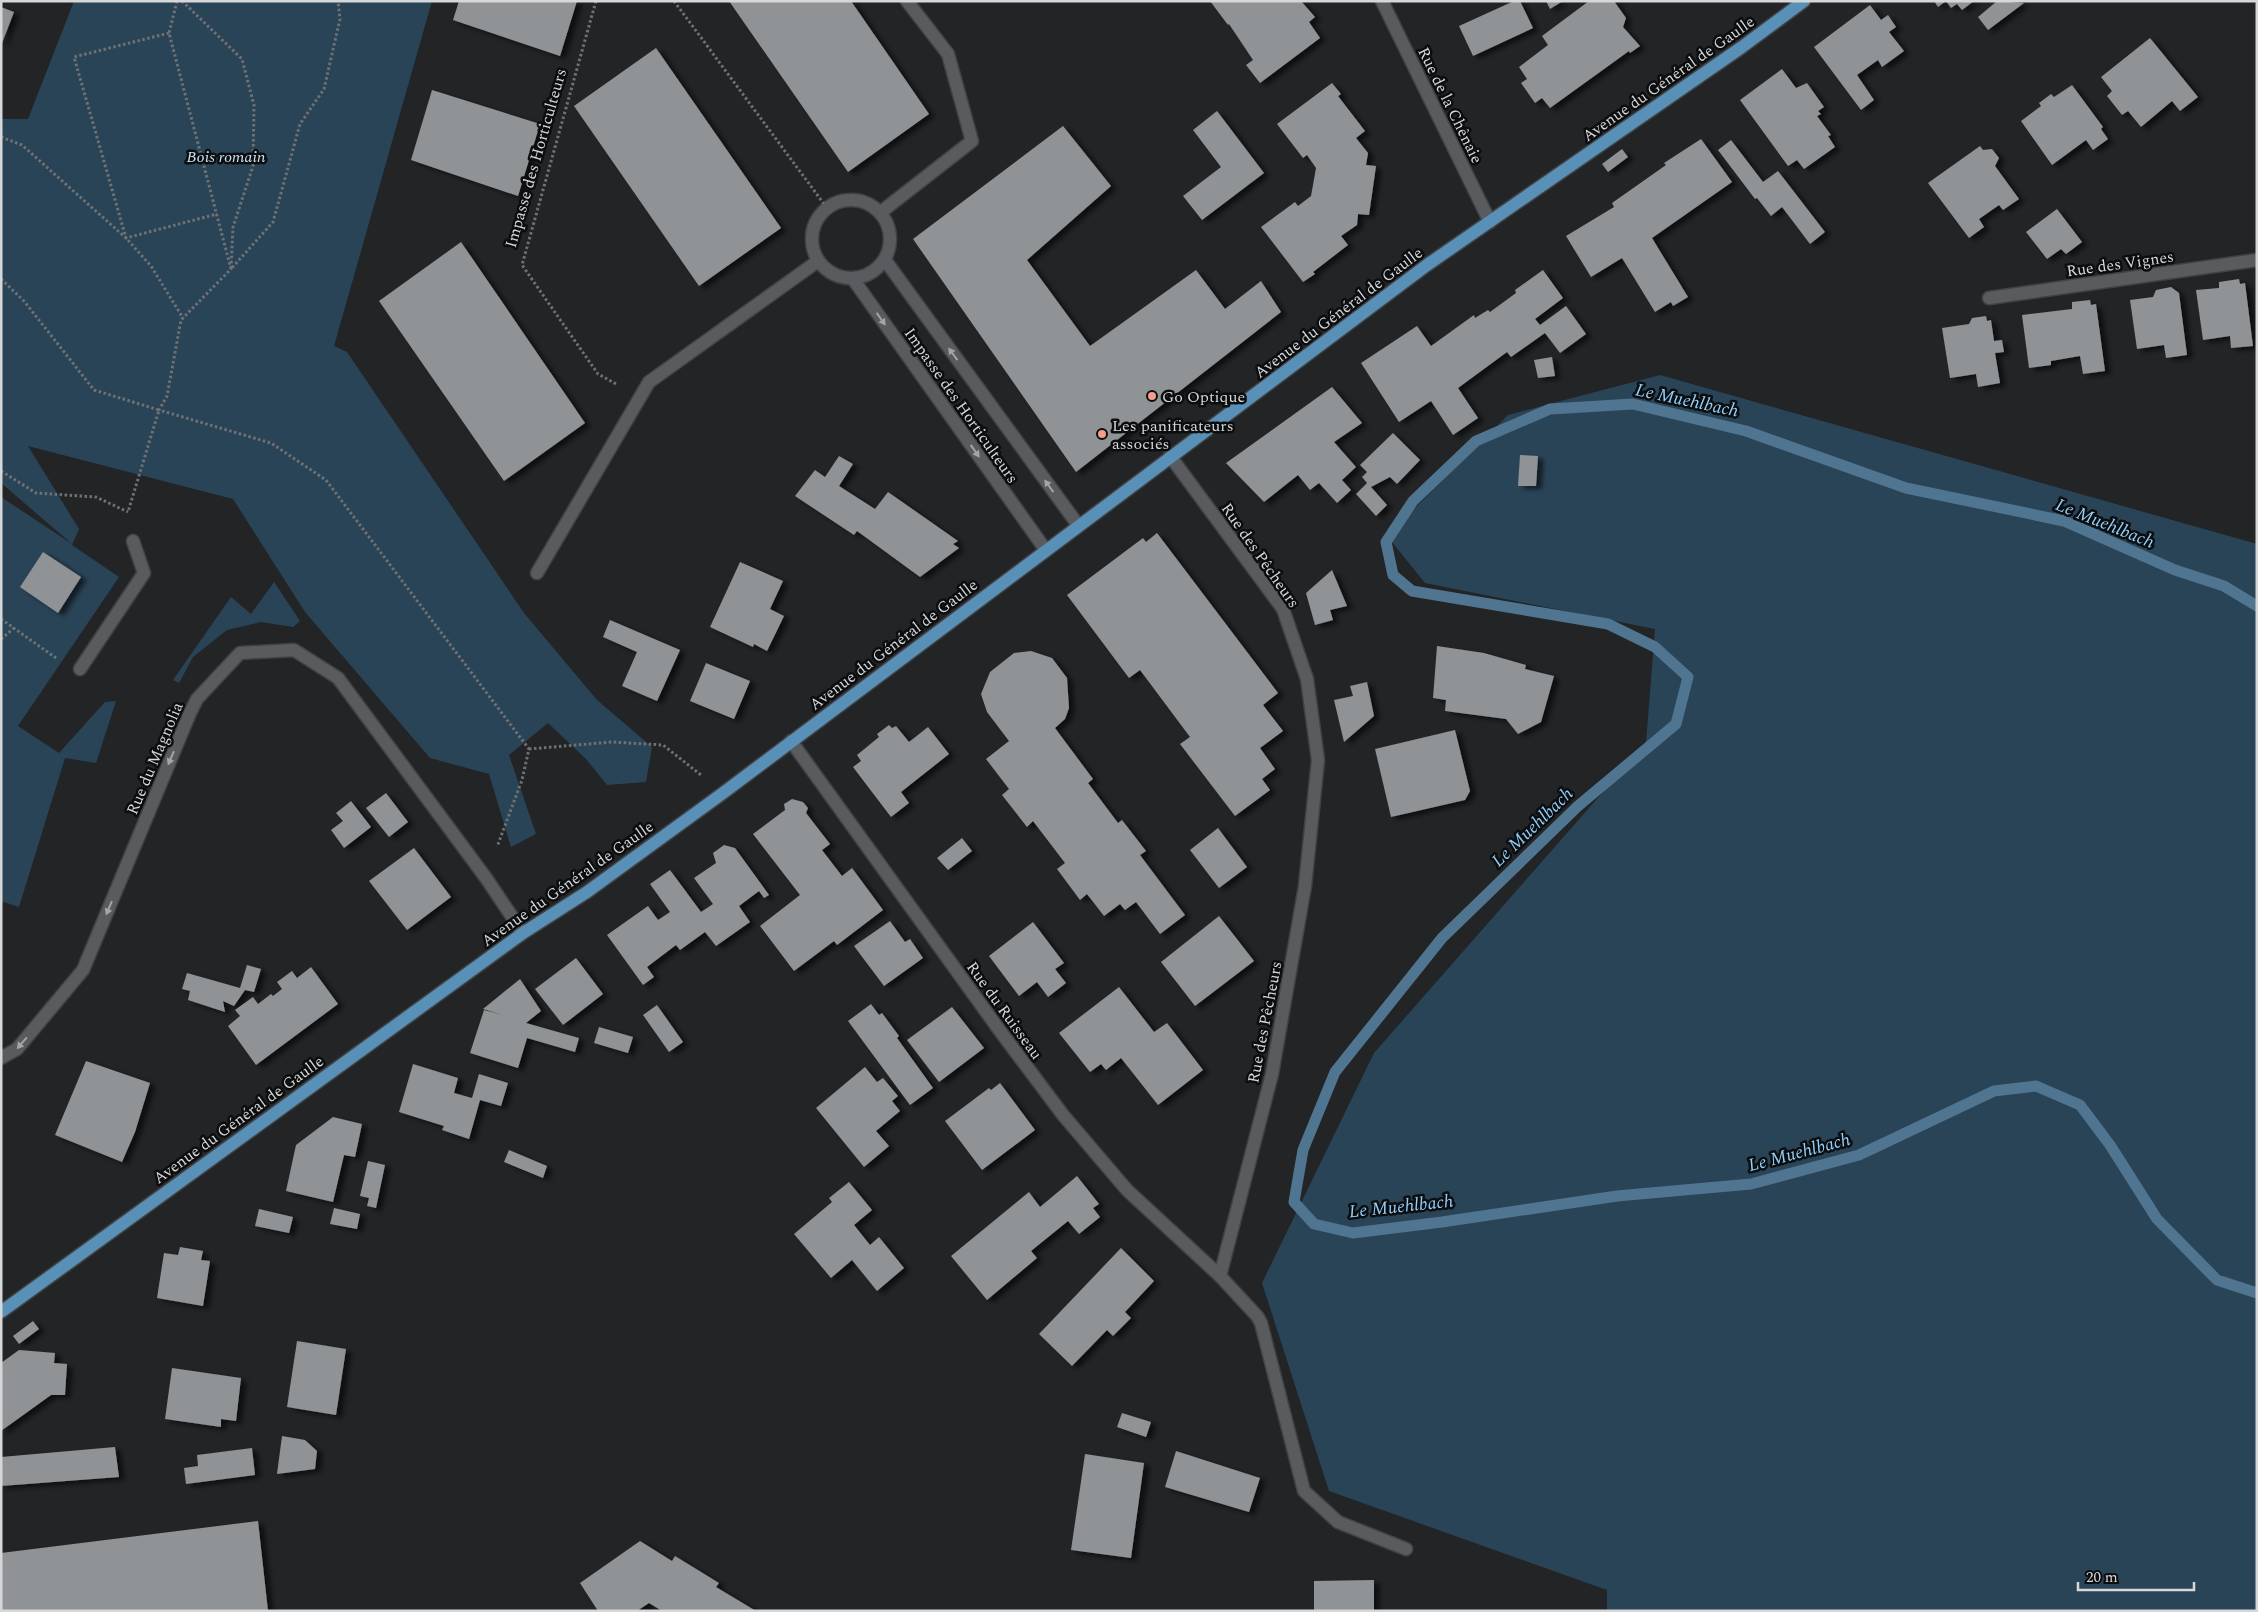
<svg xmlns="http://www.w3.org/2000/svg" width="2258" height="1612" font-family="Spectral,serif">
  <defs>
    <filter id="shadow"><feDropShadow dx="5.5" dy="3" stdDeviation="2.5" flood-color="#0009"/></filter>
  </defs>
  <rect width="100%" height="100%" fill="#222426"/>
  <g fill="#2a4457">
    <polygon points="74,1 432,1 334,346 347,352 524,613 597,700 652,747 646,782 607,785 586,759 548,723 509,755 536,834 511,847 489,774 430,758 305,612 233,499 28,446 79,529 72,545 119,577 18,726 59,753 105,702 116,701 96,763 65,758 19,907 1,901 1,497 72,544 1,483 1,119 28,119"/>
    <polygon points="1660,375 2257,544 2257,1611 1607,1611 1607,1590 1329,1491 1262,1283 1374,1053 1646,743 1655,629 1425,583 1387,536 1508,415"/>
    <polygon points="274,582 300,621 293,627 261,622 227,630 193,657 179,683 173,680 231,597 251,614"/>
  </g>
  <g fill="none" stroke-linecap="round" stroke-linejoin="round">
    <polyline stroke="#507591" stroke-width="11" points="2257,606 2224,586 2175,570 2064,521 1906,488 1746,431 1633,404 1550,409 1476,441 1413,501 1386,542 1393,575 1412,591 1608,624 1655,647 1688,677 1676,724 1578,806 1442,938 1335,1072 1303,1150 1294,1202 1314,1224 1353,1233 1442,1222 1617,1196 1751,1184 1859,1155 1994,1091 2036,1086 2080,1105 2110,1145 2157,1219 2217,1280 2257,1293"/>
  </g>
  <g fill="#909395" filter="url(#shadow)">
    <polygon points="459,1 577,1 560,56 453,20"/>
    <polygon points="729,1 851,1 929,114 848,172"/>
    <polygon points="1210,1 1301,1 1315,17 1309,22 1320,38 1260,83 1246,65 1253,60 1229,24 1228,25"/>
    <polygon points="1514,1 1520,1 1533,28 1473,56 1459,26"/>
    <polygon points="1546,1 1563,1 1550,9"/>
    <polygon points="1589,1 1614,1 1626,18 1623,27 1640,46 1630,53 1629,51 1550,108 1542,98 1535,103 1521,83 1527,79 1519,67 1548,45 1542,36"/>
    <polygon points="1934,1 1946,1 1938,7"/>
    <polygon points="1946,1 1974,1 1962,10 1957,4 1951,8"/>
    <polygon points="1997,1 2024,3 1988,30 1978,17"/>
    <polygon points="1870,5 1881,20 1888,15 1896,27 1889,32 1904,51 1882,67 1878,60 1857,75 1874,100 1861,110 1814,47"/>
    <polygon points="1,7 14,12 1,46"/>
    <polygon points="2150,38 2198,97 2180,111 2172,101 2141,127 2128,111 2122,115 2107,96 2112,91 2101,77"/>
    <polygon points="656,48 781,228 699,286 574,106"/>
    <polygon points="1782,69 1796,88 1807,83 1824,107 1818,111 1821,114 1817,116 1831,135 1828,136 1835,147 1804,169 1797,160 1788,166 1740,100"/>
    <polygon points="1332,83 1341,94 1338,96 1365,131 1356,138 1368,153 1366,165 1376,166 1369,215 1358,214 1357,225 1341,236 1348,245 1313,272 1315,274 1303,282 1261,227 1295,202 1298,206 1311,196 1316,168 1307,155 1303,158 1277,124"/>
    <polygon points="2072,85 2103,127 2101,129 2108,139 2093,150 2086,140 2052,165 2021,121 2041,106 2039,103 2051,94 2054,97"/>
    <polygon points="432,90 540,124 518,196 411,160"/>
    <polygon points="1217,111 1264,173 1202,220 1183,196 1221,167 1193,130"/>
    <polygon points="1063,126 1111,186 1027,260 1090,346 1196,270 1225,309 1261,281 1281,312 1076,472 913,239"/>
    <polygon points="1701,139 1732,182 1652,238 1688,297 1673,306 1671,302 1655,312 1622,258 1591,277 1566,236 1614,207 1612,203 1666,165 1664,163"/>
    <polygon points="1731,140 1763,182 1778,171 1825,232 1810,244 1782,207 1771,216 1757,198 1755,199 1718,150"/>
    <polygon points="1980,146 1983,150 1992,149 1999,158 1995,166 2019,199 2003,210 1999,205 1979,219 1984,227 1969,238 1928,183"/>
    <polygon points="1622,149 1628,157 1608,172 1602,164"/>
    <polygon points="2057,209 2082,242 2066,254 2061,249 2047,259 2026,232"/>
    <polygon points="461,242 585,423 504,481 379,301"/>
    <polygon points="1543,270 1563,298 1535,319 1540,325 1566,306 1586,334 1560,353 1545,333 1511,357 1507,352 1458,388 1478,418 1453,435 1431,401 1399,422 1361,363 1417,326 1431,346 1474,315 1475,318 1488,310 1490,312 1516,293 1515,290"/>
    <polygon points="2239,279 2240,284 2245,283 2253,346 2231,348 2230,336 2203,340 2196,290 2219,288 2219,282"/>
    <polygon points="2171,287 2179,293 2187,355 2166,358 2164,345 2137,349 2130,300 2153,297 2156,290"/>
    <polygon points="2090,300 2091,305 2096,304 2105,371 2083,374 2080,356 2051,361 2051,365 2029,368 2022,315 2072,309 2072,302"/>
    <polygon points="1986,316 1987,321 1991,320 1994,341 2002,340 2004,352 1995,353 2000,383 1978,387 1976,374 1950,378 1942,328 1969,324 1972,318"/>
    <polygon points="1552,357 1555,376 1538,378 1534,360"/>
    <polygon points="1332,387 1362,423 1334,442 1356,467 1342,480 1351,490 1337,503 1319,483 1310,490 1298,475 1264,502 1226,463"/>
    <polygon points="1393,433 1420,460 1397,484 1390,477 1371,487 1387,505 1376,516 1356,494 1367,483 1362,477 1367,472 1360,465"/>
    <polygon points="1520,455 1538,456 1536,486 1518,486"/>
    <polygon points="839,456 853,464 839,486 875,509 888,492 958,541 953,544 959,548 920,577 857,531 854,535 795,496 815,470 825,477"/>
    <polygon points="1157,533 1278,693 1263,705 1283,731 1260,748 1275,769 1262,779 1270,790 1235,816 1180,744 1190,737 1140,670 1129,678 1067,595 1143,538 1146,542"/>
    <polygon points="43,552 81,577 58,613 20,587"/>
    <polygon points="740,562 783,581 770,609 784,616 767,651 754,644 753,647 710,627"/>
    <polygon points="1332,570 1347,606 1330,610 1333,620 1315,625 1306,593"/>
    <polygon points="610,620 680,650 657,701 622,686 637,652 603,637"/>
    <polygon points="1437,646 1484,653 1526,665 1525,669 1554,676 1541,722 1518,734 1506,719 1445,711 1446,700 1433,698"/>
    <polygon points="1031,651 1052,658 1067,678 1069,708 1065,719 1055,728 1093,779 1088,783 1118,823 1122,820 1146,851 1140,855 1185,915 1160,934 1136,902 1125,910 1120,904 1104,916 1087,894 1080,900 1057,869 1065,863 1033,821 1027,827 1002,795 1009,789 986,759 1009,741 987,712 981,694 990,672 1014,653"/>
    <polygon points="706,663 750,681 734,719 690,701"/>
    <polygon points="1367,682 1374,716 1344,742 1334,700 1353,696 1350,686"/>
    <polygon points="889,725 892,728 896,726 909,742 928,727 949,754 901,792 909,803 891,817 853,767 861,761 857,755 879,737 877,734"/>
    <polygon points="1455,730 1470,791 1465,800 1391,817 1375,749"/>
    <polygon points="386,793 408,822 389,837 366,808"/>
    <polygon points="792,799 803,802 808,808 806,813 830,844 822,850 842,876 852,868 883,910 837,945 834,941 794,971 760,926 800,895 753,834 785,810 784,804"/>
    <polygon points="351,801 371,827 344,848 331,830 343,821 336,813"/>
    <polygon points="1218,828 1247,867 1219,888 1190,850"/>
    <polygon points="962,838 972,851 948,870 937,858"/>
    <polygon points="724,845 735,848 769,895 764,898 759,891 739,906 750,922 716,946 705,932 680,950 676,945 647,967 654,977 643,985 607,935 648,906 658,920 670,912 650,884 670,870 701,912 713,904 694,878 716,863 713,853"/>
    <polygon points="414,848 451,897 407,930 369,881"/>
    <polygon points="1219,916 1254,961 1195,1006 1161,962"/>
    <polygon points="890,921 905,942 910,939 923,958 884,986 854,946"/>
    <polygon points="1033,922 1064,963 1055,969 1066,983 1048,997 1037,982 1019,996 989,956"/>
    <polygon points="576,958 603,994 563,1025 535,989"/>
    <polygon points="247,965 261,969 254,992 245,990 234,1006 223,1001 225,1012 188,1000 190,991 182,989 187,973 240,988"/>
    <polygon points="311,967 338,1004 256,1065 228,1026 240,1016 235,1010 253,997 258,1004 271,994 273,996 282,989 277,982 292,971 297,978"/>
    <polygon points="520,979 541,1011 526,1023 579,1038 575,1052 527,1038 518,1068 470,1053 484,1010 503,1015 483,1009"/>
    <polygon points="1119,987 1154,1032 1167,1023 1203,1070 1158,1105 1121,1058 1106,1070 1101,1064 1090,1072 1059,1033"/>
    <polygon points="871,1004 879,1015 882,1013 899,1036 897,1038 933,1088 910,1105 848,1021"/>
    <polygon points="657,1005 683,1042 669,1052 643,1015"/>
    <polygon points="952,1007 984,1048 939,1082 907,1040"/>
    <polygon points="599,1027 633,1037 628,1053 594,1043"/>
    <polygon points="86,1061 150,1083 135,1132 122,1162 55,1135"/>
    <polygon points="413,1064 458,1078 454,1093 472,1098 479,1074 508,1083 501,1106 480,1100 469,1139 442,1130 444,1126 399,1112"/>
    <polygon points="865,1067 877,1082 883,1078 898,1096 892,1101 900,1111 876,1131 889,1146 864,1167 816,1108"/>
    <polygon points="1000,1083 1035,1130 982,1170 945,1121 989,1088 991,1090"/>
    <polygon points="333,1117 362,1124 355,1157 344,1155 333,1202 286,1191 296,1145"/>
    <polygon points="509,1150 547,1166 543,1178 504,1162"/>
    <polygon points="368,1161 385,1165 376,1208 367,1206 369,1198 360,1196"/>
    <polygon points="1077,1176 1099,1204 1093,1208 1100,1217 1079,1234 1068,1221 1031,1251 1037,1258 987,1300 951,1256 1029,1192 1040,1207"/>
    <polygon points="849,1182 872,1210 854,1225 870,1245 879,1237 904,1268 877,1291 852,1260 831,1278 794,1234 832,1202 829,1198"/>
    <polygon points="334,1208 360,1214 357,1229 330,1224"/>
    <polygon points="259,1209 293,1217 289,1233 255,1226"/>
    <polygon points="180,1247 203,1251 201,1260 210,1261 203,1306 157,1298 164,1253 178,1255"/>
    <polygon points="1121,1248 1154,1281 1125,1312 1131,1318 1113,1336 1107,1330 1072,1366 1039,1334"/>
    <polygon points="33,1321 39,1329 19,1344 13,1336"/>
    <polygon points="297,1341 346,1349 336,1415 287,1407"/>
    <polygon points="19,1350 55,1353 54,1363 67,1364 65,1395 51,1395 1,1431 1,1363"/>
    <polygon points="172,1368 241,1378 236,1421 221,1419 221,1427 165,1419"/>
    <polygon points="1122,1413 1151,1422 1146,1437 1117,1427"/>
    <polygon points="282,1436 305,1440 317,1451 315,1469 277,1474"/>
    <polygon points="115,1447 119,1477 1,1486 1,1457"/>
    <polygon points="252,1448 255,1475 186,1484 184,1468 198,1466 197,1455"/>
    <polygon points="1176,1451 1260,1478 1249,1512 1165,1487"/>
    <polygon points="1085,1454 1144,1463 1131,1558 1071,1550"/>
    <polygon points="258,1521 268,1611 1,1611 1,1553"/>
    <polygon points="640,1541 672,1561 675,1556 719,1583 716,1587 756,1611 662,1611 649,1603 637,1611 598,1611 580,1583"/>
    <polygon points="1374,1580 1374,1611 1314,1611 1314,1581"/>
  </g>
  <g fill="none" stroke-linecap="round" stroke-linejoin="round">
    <defs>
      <g id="minor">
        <polyline points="1382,1 1490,222"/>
        <circle cx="851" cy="239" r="39"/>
        <polyline points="881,212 972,141 948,54 907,1"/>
        <polyline points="885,260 1078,525"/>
        <polyline points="853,279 1045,549"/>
        <polyline points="1989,298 2257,260"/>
        <polyline points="1170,456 1283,609 1307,679 1318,760 1305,886 1272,1074 1220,1276 1257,1316 1261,1323 1304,1491 1338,1522 1406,1549"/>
        <polyline points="537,573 649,382 818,261"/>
        <polyline points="80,669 144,573 133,541"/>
        <polyline points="791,741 1000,1031 1063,1115 1127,1190 1220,1276"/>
        <polyline points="1,1058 17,1049 83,970 190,713 197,699 240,653 294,650 338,678 486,878 523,933"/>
      </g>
      <polyline id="major" points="1,1312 523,933 587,892 723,793 1427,265 1742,47 1804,1"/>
    </defs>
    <use href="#minor" stroke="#404244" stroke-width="15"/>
    <use href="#major" stroke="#404244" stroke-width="15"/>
    <g stroke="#6f7173" stroke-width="3" stroke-dasharray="2.5 2.5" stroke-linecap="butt">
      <polyline points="177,1 169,33 231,269 181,320 167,396 159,410 271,443 326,480 529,749 522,780 497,847"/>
      <polyline points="182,1 242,59 254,105 253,166 233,227 231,269 273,222 300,124 324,89 340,19 338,1"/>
      <polyline points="596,1 522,265 598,374 618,385"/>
      <polyline points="674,1 827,208"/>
      <polyline points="169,33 74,57 126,238 217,214"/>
      <polyline points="1,137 22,145 126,238 151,266 183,318"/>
      <polyline points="1,279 24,301 94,390 159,410 128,512"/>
      <polyline points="1,471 36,493 96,497 128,512"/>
      <polyline points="1,619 56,658"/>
      <polyline points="1,639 14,628"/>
      <polyline points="529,749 612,742 663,745 701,775"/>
    </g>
    <use href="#minor" stroke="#595b5e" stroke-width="12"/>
    <use href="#major" stroke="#5890b8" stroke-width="12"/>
  </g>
  <defs><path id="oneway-solid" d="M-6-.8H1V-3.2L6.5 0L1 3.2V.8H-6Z" transform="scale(1.25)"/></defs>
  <g fill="#a4a5a8">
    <use href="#oneway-solid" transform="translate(881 319) rotate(55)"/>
    <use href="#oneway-solid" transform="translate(953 354) rotate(-126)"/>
    <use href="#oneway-solid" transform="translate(975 451) rotate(55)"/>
    <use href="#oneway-solid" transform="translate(1049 486) rotate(-126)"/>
    <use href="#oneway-solid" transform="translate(171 758) rotate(113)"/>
    <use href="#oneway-solid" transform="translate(109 908) rotate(113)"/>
    <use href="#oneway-solid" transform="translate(22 1043) rotate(131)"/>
  </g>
  <g fill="#f49d8c" stroke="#0c0d0e" stroke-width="2">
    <circle cx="1152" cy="396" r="5"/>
    <circle cx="1102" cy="434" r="5"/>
  </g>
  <g text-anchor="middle" stroke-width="5" stroke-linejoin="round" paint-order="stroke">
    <g font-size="16" fill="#d6d7d9" stroke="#0c0d0e">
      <text transform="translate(1668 78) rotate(-35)" y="6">Avenue du Général de Gaulle</text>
      <text transform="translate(1451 105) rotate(64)" y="6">Rue de la Chênaie</text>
      <text transform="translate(535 158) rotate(-74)" y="6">Impasse des Horticulteurs</text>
      <text transform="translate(2120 263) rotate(-8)" y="6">Rue des Vignes</text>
      <text transform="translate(1338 312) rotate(-37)" y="6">Avenue du Général de Gaulle</text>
      <text transform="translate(962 405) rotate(55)" y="6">Impasse des Horticulteurs</text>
      <text transform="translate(1261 555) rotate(55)" y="6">Rue des Pêcheurs</text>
      <text transform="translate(893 644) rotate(-37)" y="6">Avenue du Général de Gaulle</text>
      <text transform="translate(154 758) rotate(-67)" y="6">Rue du Magnolia</text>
      <text transform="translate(567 883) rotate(-35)" y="6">Avenue du Général de Gaulle</text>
      <text transform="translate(1005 1010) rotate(54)" y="6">Rue du Ruisseau</text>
      <text transform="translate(1264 1022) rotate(-79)" y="6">Rue des Pêcheurs</text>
      <text transform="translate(238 1119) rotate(-36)" y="6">Avenue du Général de Gaulle</text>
    </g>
    <g font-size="16" font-style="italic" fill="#cae2f5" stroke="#0c0d0e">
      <text x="226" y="162">Bois romain</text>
    </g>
    <g font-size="16" fill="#d6d7d9" stroke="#0c0d0e" text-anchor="start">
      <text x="1162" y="402">Go Optique</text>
      <text x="1112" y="431">Les panificateurs<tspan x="1112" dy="18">associés</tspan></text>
    </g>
    <g font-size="18" font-style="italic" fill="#92d0fe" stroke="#0c0d0e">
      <text transform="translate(1687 400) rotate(12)" y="6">Le Muehlbach</text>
      <text transform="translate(2105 523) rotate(22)" y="6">Le Muehlbach</text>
      <text transform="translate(1532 827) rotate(-44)" y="6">Le Muehlbach</text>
      <text transform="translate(1799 1152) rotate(-15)" y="6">Le Muehlbach</text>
      <text transform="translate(1401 1206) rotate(-6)" y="6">Le Muehlbach</text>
    </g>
  </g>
  <rect width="2258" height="1612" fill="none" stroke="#d6d7d9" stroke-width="5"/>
  <path d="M2078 1582v8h116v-8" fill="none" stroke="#d6d7d9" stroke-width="2.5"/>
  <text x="2086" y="1582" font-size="15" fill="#d6d7d9" stroke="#0c0d0e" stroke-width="4" paint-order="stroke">20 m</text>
</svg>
